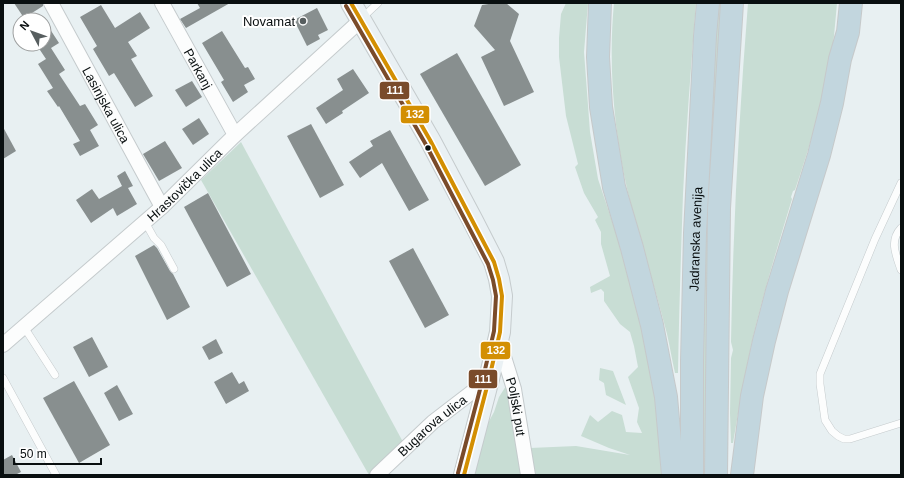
<svg xmlns="http://www.w3.org/2000/svg" width="904" height="478" font-family="Arial,sans-serif">
  <rect width="100%" height="100%" fill="#e8f0f2"/>
  <g fill="#c8ddd4">
    <polygon points="566,3 588,3 584,52 590,132 598,179 642,311 652,357 667,475 534,475 530,448 576,446 630,455 609,448 581,436 590,415 598,422 612,411 622,415 626,432 642,433 637,422 639,408 628,377 638,367 634,346 630,332 620,324 604,301 604,292 601,289 591,293 590,287 610,276 601,244 601,232 595,220 598,217 584,193 575,167 578,164 566,116 559,57 559,38 561,14"/>
    <path d="M614 3H696C691 67 686 130 683 194 681 254 679 313 678 373H675C672 360 670 347 667 334 655 287 640 241 628 193 614 132 608 66 614 3Z"/>
    <polygon points="719,3 724,3 707,475 701,475 703,285 711,98"/>
    <path d="M748 3H837C836 14 835 25 834 36 827 89 812 140 795 190L793 191 791 197 792 199C778 245 764 291 753 337 745 372 739 408 733 443H731L730 413 731 358 733 350 731 342C733 229 739 116 748 3Z"/>
    <polygon points="241,142 403,442 369,475 201,180"/>
    <polygon points="600,368 613,371 626,405 606,395 604,383 599,380"/>
    <polygon points="506,386 521,475 472,475 487,425 494,412 499,397"/>
  </g>
  <g fill="#888f8f">
    <polygon points="14,3 43,3 43,6 24,18"/>
    <polygon points="197,3 230,3 186,28 180,19 200,8"/>
    <polygon points="495,3 506,3 519,14 510,41 534,92 504,106 481,57 495,50 474,26 482,5"/>
    <polygon points="101,5 115,28 140,12 150,28 128,42 137,56 131,59 153,96 135,107 114,73 109,76 93,49 97,46 80,17"/>
    <polygon points="317,8 328,30 318,35 320,39 307,46 294,20"/>
    <polygon points="44,20 59,43 51,48 65,70 59,74 80,106 85,104 98,125 90,130 99,146 80,156 73,144 80,141 59,106 58,107 47,91 53,88 38,64 46,59 36,44 44,44"/>
    <polygon points="222,31 245,68 248,67 255,79 244,85 248,92 233,102 221,82 224,80 202,43"/>
    <polygon points="457,53 521,165 485,186 420,74"/>
    <polygon points="353,69 369,93 342,111 343,113 326,124 316,108 343,90 337,79"/>
    <polygon points="192,81 202,97 186,107 175,90"/>
    <polygon points="199,118 209,134 193,145 182,129"/>
    <polygon points="311,124 344,185 320,198 287,136"/>
    <polygon points="3,127 16,151 3,159"/>
    <polygon points="390,130 429,200 409,211 382,163 360,178 349,162 373,146 370,141"/>
    <polygon points="165,141 182,168 159,181 143,154"/>
    <polygon points="125,171 133,186 128,188 137,204 117,216 113,208 91,223 76,200 92,189 99,199 122,186 117,176"/>
    <polygon points="208,193 251,274 227,287 184,207"/>
    <polygon points="154,245 157,248 170,271 173,274 190,307 167,320 135,256"/>
    <polygon points="413,248 449,315 425,328 389,261"/>
    <polygon points="92,337 108,367 89,377 73,347"/>
    <polygon points="216,339 223,353 209,360 202,347"/>
    <polygon points="232,372 239,384 244,381 249,391 226,404 214,382"/>
    <polygon points="74,381 110,445 79,463 43,398"/>
    <polygon points="117,385 133,414 119,421 104,393"/>
    <polygon points="12,455 21,472 15,475 3,475 3,460"/>
  </g>
  <g fill="none" stroke-linecap="round" stroke-linejoin="round">
    <defs>
      <g id="lane">
        <polyline points="362,18 378,3"/>
        <polyline points="901,183 875,239 820,374 820,384 825,420 832,431 838,436 844,439 850,439 901,423"/>
        <polyline points="145,222 154,238 161,245 174,269"/>
        <path d="M901 228C889 241 896 255 901 270"/>
        <polyline points="24,327 55,375"/>
        <polyline points="3,378 56,475"/>
      </g>
      <g id="street">
        <path id="s1" d="M51 3 162 207"/>
        <path id="s2" d="M162 3 235 135"/>
        <path id="s3" d="M499 341 514 389 528 475"/>
        <path id="s4" d="M3 345 162 207 235 135 361 20"/>
        <path id="s5" d="M377 475 433 422 489 379"/>
      </g>
      <polyline id="secondary" points="351,3 430,140 473,221 494,262 499,279 502,296 500,332 489,379 464,475"/>
      <g id="highway">
        <polyline points="600,3 598,57 601,107 614,187 632,248 652,325 666,397 673,475"/>
        <path id="s6" d="M692 475V361L695 233 705 36 708 3"/>
        <polyline points="716,475 719,208 732,3"/>
        <polyline points="742,475 752,396 764,341 777,291 819,155 832,103 840,59 848,32 851,3"/>
      </g>
    </defs>
    <use href="#lane" stroke="#c5cbcd" stroke-width="8"/>
    <use href="#street" stroke="#c5cbcd" stroke-width="16"/>
    <use href="#secondary" stroke="#c5cbcd" stroke-width="22"/>
    <use href="#highway" stroke="#c6c9ca" stroke-width="24"/>
    <use href="#lane" stroke="#fcfdfd" stroke-width="7"/>
    <use href="#street" stroke="#fcfdfd" stroke-width="14"/>
    <use href="#secondary" stroke="#eaf1f4" stroke-width="20"/>
    <use href="#highway" stroke="#c2d6de" stroke-width="22"/>
    <defs>
      <polyline id="bus-1" points="351,3 430,140 494,262 499,279 502,296 500,332 489,379 464,475"/>
      <polyline id="bus-2" points="346,6 425,143 488,264 493,280 496,296 494,331 483,378 458,473"/>
    </defs>
    <use href="#bus-1" stroke="#fff" stroke-width="7"/>
    <use href="#bus-2" stroke="#fff" stroke-width="7"/>
    <use href="#bus-1" stroke="#d38f02" stroke-width="4"/>
    <use href="#bus-2" stroke="#7a4b2a" stroke-width="4"/>
  </g>
  <circle fill="#575e5f" stroke="#fff" stroke-width="1.5" cx="303" cy="21" r="4"/>
  <circle fill="#090f10" stroke="#fff" stroke-width="1.5" cx="428" cy="148" r="3.5"/>
  <g text-anchor="middle" stroke-width="4" stroke-linejoin="round" paint-order="stroke">
    <g font-size="13" fill="#090f10" stroke="#fff" text-anchor="end">
      <text x="295" y="26">Novamat</text>
    </g>
    <g font-size="13" fill="#090f10" stroke="#fff">
      <text dy="5" stroke="none"><textPath href="#s2" startOffset="75">Parkanj</textPath></text>
      <text dy="5" stroke="none"><textPath href="#s1" startOffset="116">Lasinjska ulica</textPath></text>
      <text dy="5" stroke="none"><textPath href="#s4" startOffset="242">Hrastovička ulica</textPath></text>
      <text dy="5" stroke="none"><textPath href="#s6" startOffset="236">Jadranska avenija</textPath></text>
      <text dy="5" stroke="none"><textPath href="#s3" startOffset="68">Poljski put</textPath></text>
      <text dy="5" stroke="none"><textPath href="#s5" startOffset="74">Bugarova ulica</textPath></text>
    </g>
  </g>
  <g stroke="#fff" stroke-width="1.5">
    <rect x="379" y="81" width="31" height="19" rx="4" fill="#7a4b2a"/>
    <rect x="400" y="105" width="30" height="19" rx="4" fill="#d38f02"/>
    <rect x="480" y="341" width="31" height="19" rx="4" fill="#d38f02"/>
    <rect x="468" y="369" width="30" height="20" rx="4" fill="#7a4b2a"/>
  </g>
  <g font-size="11" text-anchor="middle" font-weight="bold" fill="#fff">
    <text x="395" y="94">111</text>
    <text x="415" y="118">132</text>
    <text x="496" y="354">132</text>
    <text x="483" y="383">111</text>
  </g>
  <rect width="904" height="478" fill="none" stroke="#090f10" stroke-width="8"/>
  <g transform="translate(32 32) rotate(311)"><circle r="19" fill="#ffffff" stroke="#9d9f9f"/>
  <path d="M0-3L7 15L0 10L-7 15Z" fill="#575e5f"/>
  <text y="-6" font-size="11" font-weight="bold" text-anchor="middle" fill="#090f10">N</text>
  </g>
  <path d="M14 458v6h87v-6" fill="none" stroke="#090f10" stroke-width="2"/>
  <text x="20" y="458" font-size="12" fill="#090f10" stroke="#ffffff" stroke-width="3" paint-order="stroke">50 m</text>
</svg>
